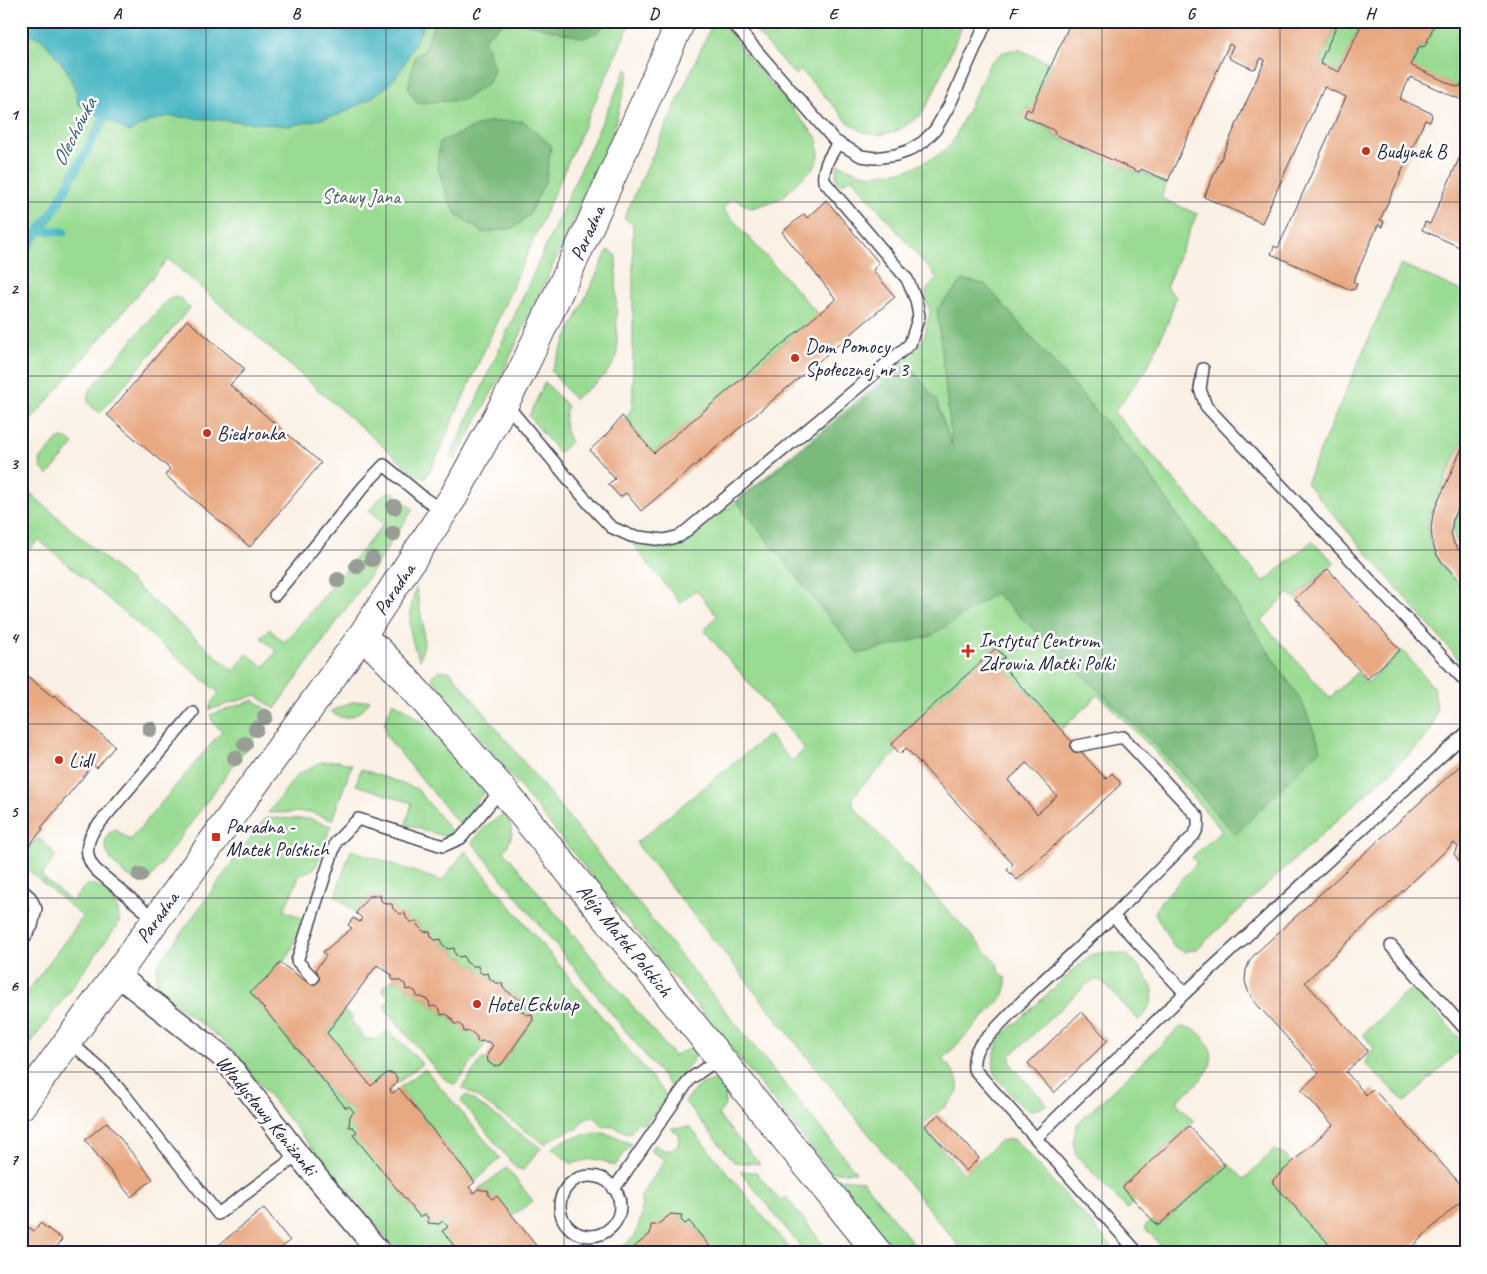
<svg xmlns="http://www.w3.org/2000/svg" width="1487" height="1274" font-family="Caveat,sans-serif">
  <rect width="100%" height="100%" fill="#fff"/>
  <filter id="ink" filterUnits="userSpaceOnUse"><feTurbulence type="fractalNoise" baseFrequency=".02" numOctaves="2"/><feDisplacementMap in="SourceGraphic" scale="10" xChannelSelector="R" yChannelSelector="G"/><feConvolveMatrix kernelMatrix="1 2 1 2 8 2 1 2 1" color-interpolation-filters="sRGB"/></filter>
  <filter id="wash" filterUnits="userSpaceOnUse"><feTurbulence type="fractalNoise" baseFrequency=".0096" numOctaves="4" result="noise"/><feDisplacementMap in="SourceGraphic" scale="20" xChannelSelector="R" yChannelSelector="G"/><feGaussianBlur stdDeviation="1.12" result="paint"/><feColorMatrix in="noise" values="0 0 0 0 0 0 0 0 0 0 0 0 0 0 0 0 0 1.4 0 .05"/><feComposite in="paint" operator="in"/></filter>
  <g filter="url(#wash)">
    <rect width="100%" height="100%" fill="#faf0e3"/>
    <g fill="#99db92" stroke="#5e7e66">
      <polygon points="21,21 631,21 434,463 425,479 415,474 168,259 21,432"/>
      <polygon points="746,21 964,21 932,96 920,116 897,131 879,135 863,132 848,122 801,70 795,75"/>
      <polygon points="1339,21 1363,21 1339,72 1321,64 1320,62"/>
      <path d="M1436 21H1466V58L1463 63C1467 71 1464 77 1460 86L1457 87 1412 67 1411 64 1419 47 1425 46Z"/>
      <polygon points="724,25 747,56 818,139 819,157 815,166 780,199 752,208 732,198 723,209 818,314 654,453 625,419 632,408 633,391 633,224 624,218 711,27"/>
      <path d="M1013 50H1020L1052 64 1032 110 1026 108 1023 116 1025 118 1054 131 1053 135 1140 174 1142 172 1167 183 1161 198 1197 214 1166 287 1176 297 1168 322 1145 372 1114 412 1264 582 1312 541 1335 563 1294 598 1289 593 1261 621 1330 698 1357 672 1367 683 1402 650 1434 688 1437 708 1431 730 1419 745 1197 949 1184 952 1173 946 1155 913 1160 902 1197 863 1192 857 1222 831 1154 750 1098 695 1062 729 1000 663 1006 657 997 648 995 647 893 741 892 745 897 752 861 787 853 797V806L997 964 999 971 1006 979V988L1003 997 943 1059C977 1095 948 1101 922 1125L964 1174 1000 1141 1012 1139 1019 1144 1118 1253H964L636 843 768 735 792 761 805 749 704 630 717 616 696 590 680 603 629 540C650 546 666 548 687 542L902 364 924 339 930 312 925 295 926 291 937 278 852 178 841 184 837 181 836 174 838 164 857 172 872 175 908 170 935 157 951 145 990 63 1003 52Z"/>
      <polygon points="626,69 629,71 610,144 503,372 455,460 450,458"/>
      <path d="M608 250 616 255 617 356C609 377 591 386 574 399L551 371Z"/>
      <path d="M1401 264 1466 293V434L1431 512C1421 550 1443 566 1466 592V668L1306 483Z"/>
      <path d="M174 297 181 299 190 308 100 413C92 407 84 402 89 391L166 301Z"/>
      <path d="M545 382 567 406C563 421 564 429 571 442L559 453 529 416Z"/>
      <polygon points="62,438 68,439 74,444 48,475 41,468 40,460 57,440"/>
      <path d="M21 485 233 671 247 654 264 667 277 651 261 638 269 629 284 642 292 634 384 524 369 511C376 503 382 492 393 492L413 509 365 582 275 709 256 695 209 710 212 702 219 693 39 540 30 549H21Z"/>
      <path d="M1466 495V555C1445 532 1455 520 1466 495Z"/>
      <path d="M416 588 423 626 424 644 420 660C407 637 408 612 416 588Z"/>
      <polygon points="439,670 451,672 856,1172 831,1172 431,677"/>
      <path d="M254 700 272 713 149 880C144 881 139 881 134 879 117 873 91 841 115 829L130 840 222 731 214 724 210 715Z"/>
      <path d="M370 700C363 713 344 725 331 711L352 702Z"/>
      <path d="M393 702C432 721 457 760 484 792L460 825 386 736 385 721Z"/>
      <polygon points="338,761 352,765 332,820 310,812 268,813 297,775 321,762"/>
      <polygon points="361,769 417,789 454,834 446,837 406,824 412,803 356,785"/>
      <path d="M504 814C515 827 513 838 504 851L674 1056 691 1047 696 1056 672 1088 472 842 487 825Z"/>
      <polygon points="265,818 309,819 331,826 315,868 300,875 284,910 304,919 289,956 280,963 269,976 250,992 345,1108 349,1106 354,1112 353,1127 357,1132 354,1135 420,1217 425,1214 428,1218 428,1223 439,1224 443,1221 448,1227 442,1232 460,1253 399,1253 225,1042 166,997 156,982 157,966"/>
      <path d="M38 838 52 850 50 851 56 856 41 876 72 902C76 897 82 888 88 885 99 881 114 899 117 908 119 913 119 918 119 923L22 1055 21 1000 83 917 21 864V846L27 850Z"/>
      <path d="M351 850 442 881 465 851 667 1096 645 1124 637 1122 630 1134 615 1127 602 1126C594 1111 584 1116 577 1129 565 1132 555 1136 545 1144L462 1087 482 1059H488V1062L494 1065H501L533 1020 532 1014 527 1015 521 1011 526 1006 524 999 519 1000 503 988 502 983H496L490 979 488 973 483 974 479 971 478 966H472L466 962 464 956 459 957 455 954 454 948 448 949 442 944 440 939 435 940 431 936 430 931 424 932 418 926 417 922H411L406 918 405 914H400L393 909 392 904H386L381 901 380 895 369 896 356 913 335 896Z"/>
      <path d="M1106 952 1127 955 1140 967 1153 989 1152 1001 1146 1013 1138 1020 1103 982C1096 979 1093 980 1087 984L1010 1056V1061L1013 1067 1047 1104C1027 1118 1019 1104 1006 1088 1002 1084 996 1078 995 1073 991 1061 996 1048 1000 1038L1090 955Z"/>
      <path d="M392 980H398L405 984 406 989H411L416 992 417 997H422L429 1001 431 1007 435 1006 440 1010 441 1015 446 1014 452 1019 454 1024H459L463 1027 464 1032 470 1031 486 1043 455 1085 442 1077 384 1007 390 998 383 991C383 984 388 984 392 980Z"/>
      <polygon points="1411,990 1416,991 1466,1045 1405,1102 1364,1063 1374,1048 1363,1034 1407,992"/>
      <polygon points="344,1011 353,1017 351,1020 365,1039 377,1039 387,1031 405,1046 422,1064 396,1084 397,1078 393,1073 387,1073 371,1086 327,1033"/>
      <path d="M1180 1027C1190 1027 1198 1030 1204 1038 1226 1067 1195 1084 1176 1102L1194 1121 1124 1186 1123 1189 1135 1201 1127 1209 1076 1155 1073 1142 1077 1124Z"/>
      <polygon points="425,1069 500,1158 475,1182 399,1088"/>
      <polygon points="716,1079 727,1093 724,1107 718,1115 760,1164 734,1162 685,1102 697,1087"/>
      <polygon points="466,1095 541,1148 523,1170 516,1168 461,1101"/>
      <path d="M690 1127 793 1253H715L689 1221 685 1224 681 1220 682 1215 671 1214C660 1223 640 1247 628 1252 625 1254 619 1253 615 1253L635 1236 642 1215 641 1196 665 1160 650 1150 654 1144C664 1151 668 1153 678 1146L679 1136 671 1128Z"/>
      <path d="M603 1133 617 1137 631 1144 615 1166C597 1157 590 1158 572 1164L552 1148C566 1137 586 1134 603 1133Z"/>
      <polygon points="1274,1150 1283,1153 1292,1164 1273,1180 1273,1183 1337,1253 1167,1253 1144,1227 1152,1220 1157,1225 1160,1225 1227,1163 1244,1179"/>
      <polygon points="507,1168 533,1201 512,1216 488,1195 489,1191 478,1189"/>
      <polygon points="740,1171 756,1172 780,1201 786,1197 830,1253 806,1253"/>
      <polygon points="836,1179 863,1181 921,1253 896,1253"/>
    </g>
    <g fill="#7abb7c" stroke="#4e6e5c">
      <polygon points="435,21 506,21 484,38 494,69 489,83 463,100 417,103 408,89 415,56 424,51"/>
      <polygon points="518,21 607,21 599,31 584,38"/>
      <polygon points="523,121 551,145 546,180 529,215 514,228 483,233 456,214 448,199 437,165 440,142 487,122"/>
      <polygon points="963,280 985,284 1144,466 1302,702 1321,749 1235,835 1157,746 995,593 931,636 858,654 737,502 908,364 936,400 952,446 937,309"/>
    </g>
    <polygon fill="#49b7c3" stroke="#366c7f" points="21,21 426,21 400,72 386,87 370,99 338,115 291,126 168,116 148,122 130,132 78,104 76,91 66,69 43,40 21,30"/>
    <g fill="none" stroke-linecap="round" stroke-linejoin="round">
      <g stroke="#49b7c3" stroke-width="9">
        <polyline points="40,230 64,232"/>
        <polyline points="21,255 53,212 109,109"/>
      </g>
    </g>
    <g id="blocks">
      <g fill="#e8a982" fill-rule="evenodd">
        <polygon points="1071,21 1339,21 1320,62 1321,64 1339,72 1363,21 1436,21 1425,46 1419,47 1411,64 1412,66 1457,87 1460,86 1466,73 1466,102 1410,77 1400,99 1431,113 1432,116 1430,122 1425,120 1380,220 1384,221 1382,227 1378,225 1353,282 1357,283 1355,289 1351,290 1271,254 1274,246 1278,248 1346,97 1324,87 1262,223 1204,197 1265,60 1261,58 1256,68 1253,69 1230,59 1229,55 1233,46 1229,44 1168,181 1141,169 1139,172 1054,134 1055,131 1024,116 1027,109 1031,111"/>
        <polygon points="1466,143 1466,250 1422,230 1425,222 1430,224"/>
        <polygon points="826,200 879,263 873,270 895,297 641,511 626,493 620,497 608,484 615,479 590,450 606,435 622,416 654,453 836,299 782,232 804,214 807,218"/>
        <polygon points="187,320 245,369 230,385 321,463 250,547 165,475 170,469 107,415"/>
        <polygon points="1466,439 1466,490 1453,518 1451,532 1454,544 1466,558 1466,589 1438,557 1433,545 1431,530 1433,513"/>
        <polygon points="1328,569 1400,650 1367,679 1295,599"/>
        <path d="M996 648 1005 657 999 662 1106 779 1112 773 1120 782V785L1017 880 1007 870 1013 864 906 748 900 754 892 745 894 741ZM1027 763 1057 796 1037 814 1008 780Z"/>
        <polygon points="21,671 53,697 54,695 115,746 97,768 93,765 41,828 43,829 27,848 21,842"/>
        <polygon points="1466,760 1466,857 1460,862 1454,854 1458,847 1454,843 1305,982 1367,1050 1367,1052 1346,1072 1366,1095 1371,1090 1374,1090 1466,1190 1466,1196 1405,1253 1337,1253 1273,1183 1273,1180 1333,1125 1301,1090 1319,1073 1253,1000 1248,991 1245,981 1246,970 1250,960 1257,952"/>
        <polygon points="380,895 381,901 386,904 392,904 393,909 400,914 405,913 406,918 411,922 417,922 418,926 424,932 430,931 431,936 435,940 441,939 442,944 448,949 454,948 455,954 459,957 464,956 466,962 472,966 478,966 479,971 483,974 488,973 490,979 496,983 502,983 503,988 519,1000 524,999 526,1006 521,1011 527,1015 532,1014 533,1020 501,1065 494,1066 488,1062 487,1055 493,1045 487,1041 486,1043 483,1041 477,1042 477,1037 470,1031 464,1032 463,1027 459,1024 454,1024 452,1019 446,1014 441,1015 440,1010 435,1006 430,1007 429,1001 422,997 417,997 416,992 411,989 406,990 405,984 398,980 392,980 392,975 377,965 327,1033 371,1086 387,1073 393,1073 397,1078 396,1084 390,1089 391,1092 393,1093 399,1088 475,1182 469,1187 474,1193 478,1189 489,1191 488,1195 492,1199 497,1196 542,1253 460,1253 442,1231 448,1227 443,1221 439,1224 428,1223 428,1218 425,1214 420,1217 353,1135 357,1132 353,1127 349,1127 350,1116 354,1112 349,1106 346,1108 250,992 269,976 280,963 307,982 318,973 316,969 326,956 323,952 352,928 348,925 353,918 360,922 362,918 356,913 369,896"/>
        <polygon points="1081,1012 1108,1040 1054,1093 1028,1063"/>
        <polygon points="939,1114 979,1158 966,1171 925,1126"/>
        <polygon points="107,1122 153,1179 131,1197 85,1140"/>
        <polygon points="1189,1126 1225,1165 1159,1225 1157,1225 1123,1188 1124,1186"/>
        <polygon points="264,1208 290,1241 275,1253 209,1253"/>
        <polygon points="671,1214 682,1215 681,1220 685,1224 689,1221 715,1253 627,1253 650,1234 651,1225 657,1225"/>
        <polygon points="21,1222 34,1231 40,1223 62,1239 53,1253 27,1253 21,1248"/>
      </g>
    </g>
  </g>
  <g filter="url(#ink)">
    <use href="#blocks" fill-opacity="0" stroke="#424154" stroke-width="1"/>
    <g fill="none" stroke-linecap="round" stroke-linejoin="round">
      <defs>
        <g id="lane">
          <polyline points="731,21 835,141 861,156 875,158 896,155 908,151 923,142 935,130 950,104 987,21"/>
          <polyline points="1203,369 1200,389 1206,406 1466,682"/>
          <path d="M505 403 591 506 611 527 631 536 664 540 680 536 910 344 919 316 916 300 907 279 824 181C822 166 831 155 838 143"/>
          <polyline points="275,595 365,485 384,465 425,499 444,511"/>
          <path d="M1077 746 1123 737 1198 817V827L1194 835 1113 916 1032 991 980 1045C974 1053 973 1060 974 1069L1138 1253"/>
          <polyline points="21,889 30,897 36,909 32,926 21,943"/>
          <polyline points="1113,916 1185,993"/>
          <path d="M156 920 96 870C85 858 85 845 94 830L193 713"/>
          <polyline points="1391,946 1466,1030"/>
          <polyline points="313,978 297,961 336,842 358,819 443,846 461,838 502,789"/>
          <polyline points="68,1040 104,1072 127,1098 218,1214 298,1155"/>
          <polyline points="1036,1138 1185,993 1466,733"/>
          <circle cx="590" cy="1206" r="30"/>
          <polyline points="614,1189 690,1079 720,1058"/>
        </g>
        <polyline id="street" points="116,974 224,1058 298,1155 380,1253"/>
        <g id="secondary">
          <polyline points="361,637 378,650 401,674 502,789 878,1253"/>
          <polyline points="21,1106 361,637 454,496 521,373 591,223 681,21"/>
        </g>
      </defs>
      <use href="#lane" stroke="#424154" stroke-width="14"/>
      <use href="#street" stroke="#424154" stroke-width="25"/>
      <use href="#secondary" stroke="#424154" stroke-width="30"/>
      <use href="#lane" stroke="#fff" stroke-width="11"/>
      <use href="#street" stroke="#fff" stroke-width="22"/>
      <use href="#secondary" stroke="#fff" stroke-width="28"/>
    </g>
    <g fill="#979e95">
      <circle cx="394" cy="507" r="8"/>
      <circle cx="393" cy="534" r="8"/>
      <circle cx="372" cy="559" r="8"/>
      <circle cx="357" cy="566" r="8"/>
      <circle cx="338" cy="580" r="8"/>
      <circle cx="265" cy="717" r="8"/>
      <circle cx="150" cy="729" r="8"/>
      <circle cx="256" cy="729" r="8"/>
      <circle cx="245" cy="744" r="8"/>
      <circle cx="235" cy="758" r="8"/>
      <circle cx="140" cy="875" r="8"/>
    </g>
  </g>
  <path fill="none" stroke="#22223b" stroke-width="1" stroke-opacity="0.55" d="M206 21V1253M386 21V1253M564 21V1253M744 21V1253M922 21V1253M1102 21V1253M1280 21V1253M21 202H1466M21 376H1466M21 550H1466M21 724H1466M21 898H1466M21 1072H1466"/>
  <g fill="#c8321e" stroke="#fff" stroke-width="2">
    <circle cx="1366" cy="151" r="5"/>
    <circle cx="795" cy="358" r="5"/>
    <circle cx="207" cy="433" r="5"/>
    <path d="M965.5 643.5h5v5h5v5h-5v5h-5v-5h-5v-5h5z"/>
    <circle cx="59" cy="760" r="5"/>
    <rect x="211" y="832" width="10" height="10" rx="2.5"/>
    <circle cx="477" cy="1004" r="5"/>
  </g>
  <g text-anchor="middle" stroke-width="5" stroke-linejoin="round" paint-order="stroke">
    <g font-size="20" fill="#22223b" stroke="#fff" text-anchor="start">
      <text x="1376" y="158">Budynek B</text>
      <text x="805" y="353">Dom Pomocy<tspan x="805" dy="23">Społecznej nr 3</tspan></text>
      <text x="217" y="440">Biedronka</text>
      <text x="979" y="647">Instytut Centrum<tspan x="979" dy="23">Zdrowia Matki Polki</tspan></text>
      <text x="69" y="767">Lidl</text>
      <text x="226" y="833">Paradna -<tspan x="226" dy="23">Matek Polskich</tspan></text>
      <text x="487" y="1011">Hotel Eskulap</text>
    </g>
    <g font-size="20" fill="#465a55" stroke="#fff">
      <text x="361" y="203">Stawy Jana</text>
    </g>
    <g font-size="20" fill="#22223b" stroke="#fff">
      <text transform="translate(587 233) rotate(-66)" y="7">Paradna</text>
      <text transform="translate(394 589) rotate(-56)" y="7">Paradna</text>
      <text transform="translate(157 917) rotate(-54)" y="7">Paradna</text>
      <text transform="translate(625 940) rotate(51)" y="7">Aleja Matek Polskich</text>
      <text transform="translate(267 1115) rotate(51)" y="7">Władysławy Keniżanki</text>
    </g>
    <g font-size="21" font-style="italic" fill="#325e71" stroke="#fff">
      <text transform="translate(74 132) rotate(-63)" y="7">Olechówka</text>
    </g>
  </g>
  <rect width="1487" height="1274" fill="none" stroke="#fff" stroke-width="55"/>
  <rect x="28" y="28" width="1432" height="1218" fill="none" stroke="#22223b" stroke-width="2"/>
  <g font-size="16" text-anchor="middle" font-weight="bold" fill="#22223b">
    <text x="117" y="19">A</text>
    <text x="296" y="19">B</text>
    <text x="475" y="19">C</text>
    <text x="654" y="19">D</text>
    <text x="833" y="19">E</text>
    <text x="1012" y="19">F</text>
    <text x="1191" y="19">G</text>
    <text x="1370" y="19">H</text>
    <text x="14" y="120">1</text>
    <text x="14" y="294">2</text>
    <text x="14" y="469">3</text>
    <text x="14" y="643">4</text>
    <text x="14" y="817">5</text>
    <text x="14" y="991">6</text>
    <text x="14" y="1165">7</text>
  </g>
</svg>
